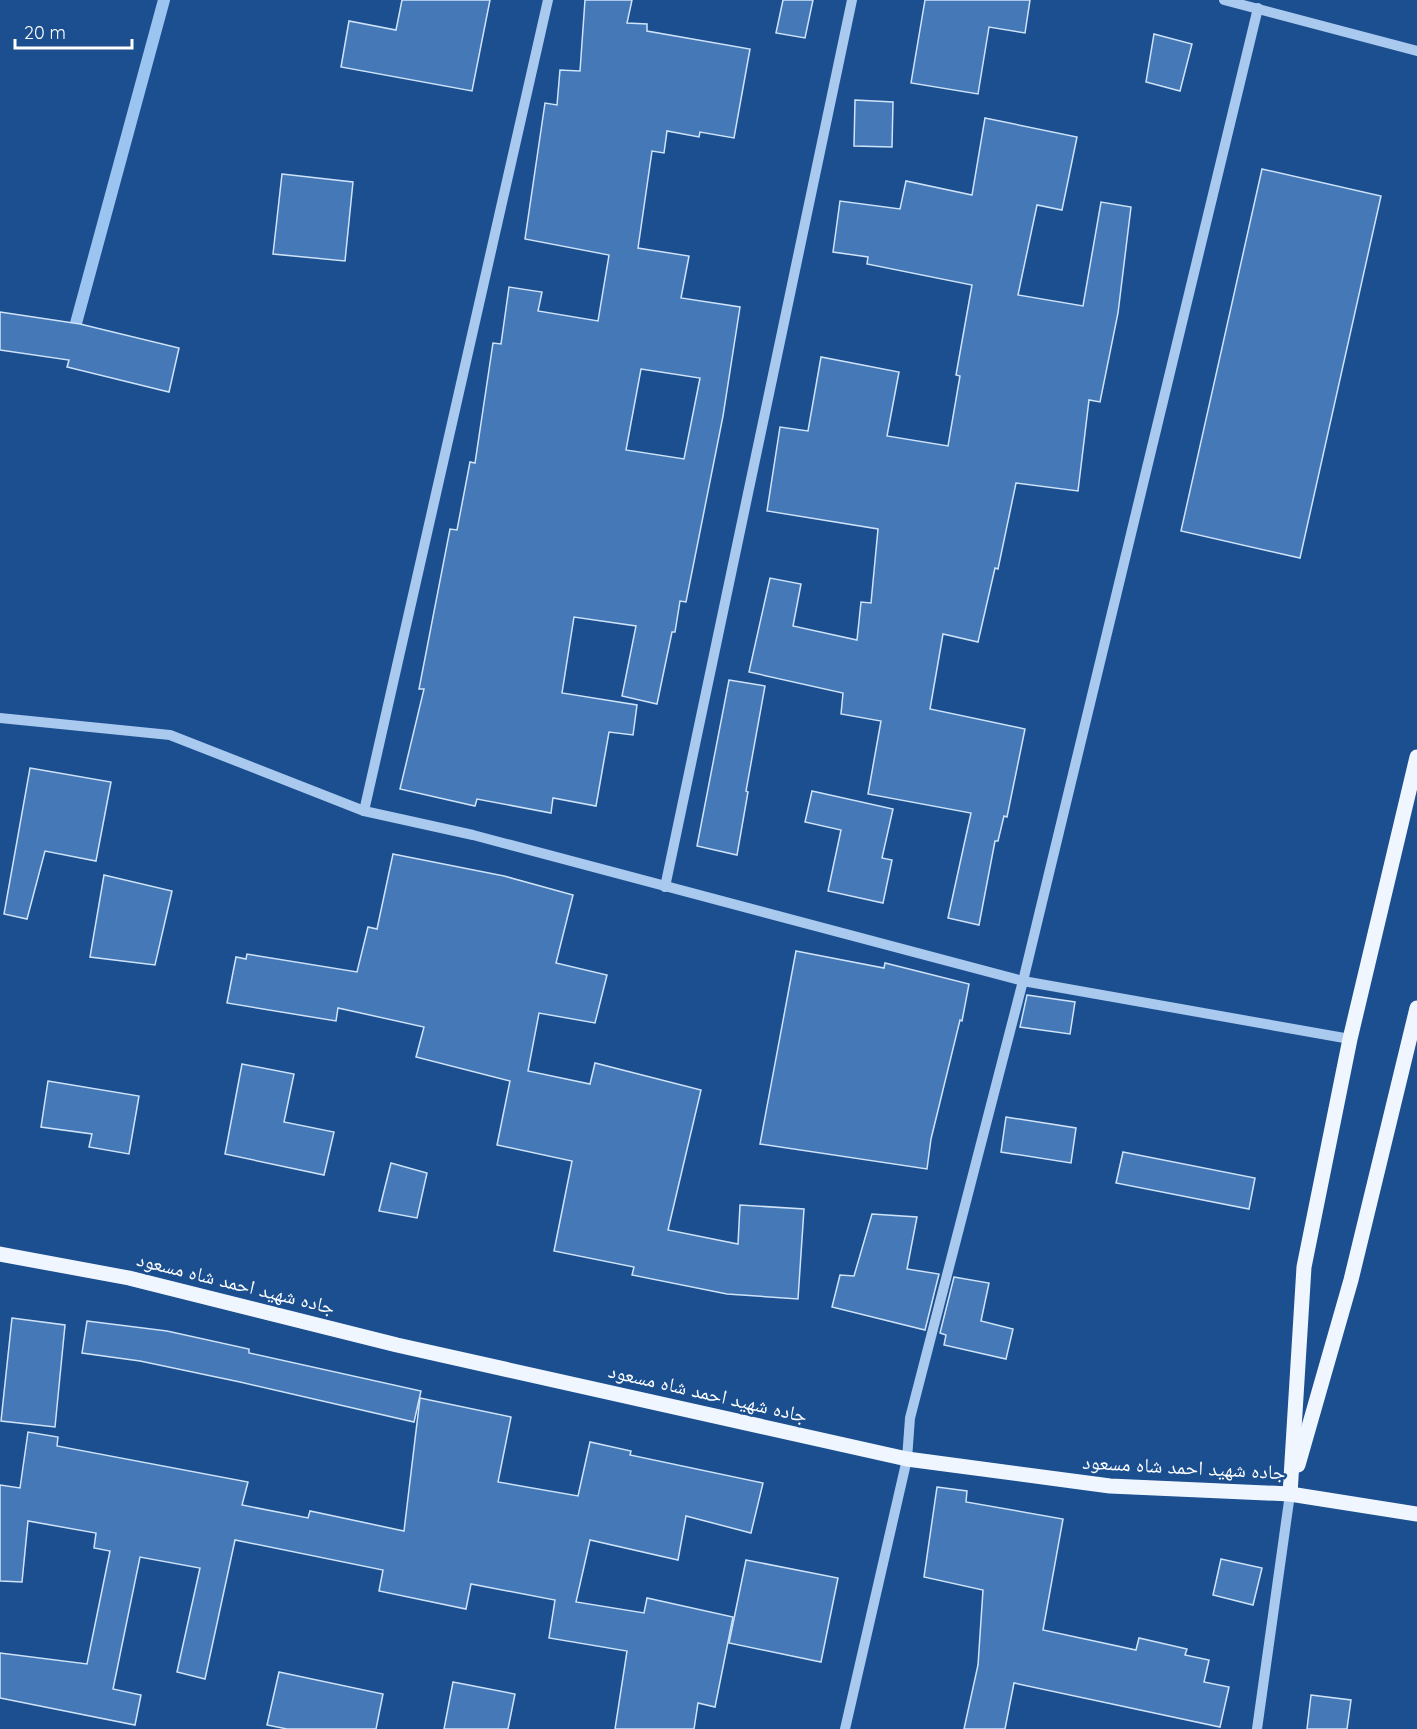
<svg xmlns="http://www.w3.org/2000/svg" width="1417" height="1729" font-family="Quicksand,'Noto Naskh Arabic',sans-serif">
  <rect width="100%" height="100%" fill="#1b4f8f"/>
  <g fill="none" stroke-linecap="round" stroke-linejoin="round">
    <polyline stroke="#9cc4f0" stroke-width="12" points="72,338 164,0"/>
  </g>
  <g fill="#4478b7" stroke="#cfe3fa" stroke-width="1.5" fill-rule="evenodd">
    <polygon points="402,0 490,0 472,91 341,67 349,21 396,30"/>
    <path d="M585 0H632L627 23 647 24V31L750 49 734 138 700 132 699 137 667 131 664 153 652 151 638 248 689 256 681 298 740 307 723 416 686 602 680 601 675 632H672L657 704 622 696 636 626 574 617 562 693 637 705 633 735 609 732 596 806 553 798 551 813 477 799 475 806 400 789 424 689H419L450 529 457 530 470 462 475 463 493 343 501 344 509 287 542 292 538 311 598 321 609 255 525 239 545 103 557 105 560 70 580 71ZM641 369 700 378 684 459 626 450Z"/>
    <polygon points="783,0 813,0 805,38 776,33"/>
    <polygon points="925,0 1030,0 1025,33 989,27 978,94 911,83"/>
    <polygon points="1154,34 1192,44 1180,91 1146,82"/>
    <polygon points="855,100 893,102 892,147 854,146"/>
    <polygon points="985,118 1077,137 1062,210 1037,205 1018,295 1083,306 1101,202 1131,207 1118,313 1100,402 1089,400 1078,491 1016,483 998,569 995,568 978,642 943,634 930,709 1025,729 1007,817 1004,816 998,841 995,841 979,925 948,918 971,813 868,794 881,721 841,714 843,693 749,672 770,578 801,584 793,626 857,640 861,602 871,603 878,529 767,511 780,427 808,431 821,357 899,372 887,436 948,446 960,376 956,375 972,285 867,264 868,257 833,252 840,201 900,209 906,181 972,195"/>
    <polygon points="1262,169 1381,196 1300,558 1181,531"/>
    <polygon points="282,174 353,182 345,261 273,254"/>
    <polygon points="0,312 80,324 179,348 169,392 67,367 69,360 0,350"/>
    <polygon points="729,680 765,686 746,791 748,792 737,855 697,846"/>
    <polygon points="30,768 111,782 96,861 45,851 27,919 4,914"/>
    <polygon points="812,791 893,809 882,858 892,860 883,903 828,891 841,830 805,822"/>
    <polygon points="393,854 504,876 573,895 556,963 607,975 595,1023 539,1013 528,1071 590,1084 595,1063 701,1090 668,1230 738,1244 740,1205 804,1209 798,1299 727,1294 632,1275 634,1267 554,1251 572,1161 497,1145 510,1081 416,1057 424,1027 338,1008 336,1021 227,1003 236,957 246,959 247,954 357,972 368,927 377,929"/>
    <polygon points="104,875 172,891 155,965 90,957"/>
    <polygon points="796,951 884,968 885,963 969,984 962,1021 960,1020 931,1139 927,1169 760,1144"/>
    <polygon points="1027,995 1075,1002 1070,1034 1020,1027"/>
    <polygon points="242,1064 294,1074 284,1122 334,1132 324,1175 225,1154"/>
    <polygon points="48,1081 139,1096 129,1154 89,1147 92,1134 41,1127"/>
    <polygon points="1006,1117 1076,1128 1071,1163 1001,1152"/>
    <polygon points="1123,1152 1255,1178 1249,1209 1116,1183"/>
    <polygon points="391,1163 427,1173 417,1218 379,1211"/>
    <polygon points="872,1214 917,1217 907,1269 939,1274 925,1330 832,1307 840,1275 854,1276"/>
    <polygon points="954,1277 989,1283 981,1321 1013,1329 1006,1359 944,1345 946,1335 940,1333"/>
    <polygon points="12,1318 65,1325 55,1427 1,1421"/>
    <polygon points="87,1321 167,1331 249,1349 249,1353 421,1391 414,1422 240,1382 140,1361 82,1353"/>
    <polygon points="420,1398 511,1417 498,1482 578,1496 590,1442 631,1451 630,1455 763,1483 751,1533 686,1516 678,1560 590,1540 576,1602 644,1613 647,1598 733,1617 715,1707 698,1703 694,1729 615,1729 627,1651 549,1638 555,1600 471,1584 466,1609 379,1591 383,1570 235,1540 205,1679 177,1672 200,1568 140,1557 113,1689 141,1695 135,1725 0,1698 0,1653 87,1664 110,1551 94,1548 96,1533 28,1521 22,1582 0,1581 0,1485 20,1488 28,1432 58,1437 57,1446 248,1482 242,1505 308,1518 310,1511 404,1531"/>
    <polygon points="937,1487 967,1491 966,1502 1063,1519 1043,1630 1136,1650 1139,1638 1187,1649 1185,1655 1209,1660 1204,1682 1229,1687 1220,1727 1014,1683 1005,1729 964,1729 978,1665 983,1590 924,1577"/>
    <polygon points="1221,1559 1262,1568 1253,1605 1213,1595"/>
    <polygon points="746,1560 838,1578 821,1662 729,1643"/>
    <polygon points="279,1672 383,1694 376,1729 287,1729 267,1725"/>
    <polygon points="453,1682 515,1694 508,1729 444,1729"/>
    <polygon points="1311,1695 1351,1700 1347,1729 1307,1729"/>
  </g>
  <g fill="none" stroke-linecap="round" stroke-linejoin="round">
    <g stroke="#a9c9ee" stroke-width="10">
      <polyline points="1224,0 1417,51"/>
      <polyline points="0,718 170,735 364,811 473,835 1023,981 1350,1039"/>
      <polyline points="364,811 548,0"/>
      <polyline points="665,887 852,0"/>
      <polyline points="845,1729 907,1459 910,1418 1023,981 1258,8"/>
      <polyline points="1257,1729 1290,1494"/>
    </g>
    <g stroke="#f0f6ff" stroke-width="15">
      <polyline points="0,1254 129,1278 397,1345 907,1459 1110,1486 1290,1494 1417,1514"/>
      <polyline points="1298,1465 1351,1280 1417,1008"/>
      <polyline points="1290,1494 1304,1267 1350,1039 1417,757"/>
    </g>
  </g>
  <g text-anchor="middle" stroke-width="5" stroke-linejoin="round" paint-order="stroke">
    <g font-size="20" fill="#fff" stroke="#1b4f8f">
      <text transform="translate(236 1283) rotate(14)" y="7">جاده شهيد احمد شاه مسعود</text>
      <text transform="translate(708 1393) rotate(13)" y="7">جاده شهيد احمد شاه مسعود</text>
      <text transform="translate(1184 1467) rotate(3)" y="7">جاده شهيد احمد شاه مسعود</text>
    </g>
  </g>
  <path d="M15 39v9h117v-9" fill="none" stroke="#ffffff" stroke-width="3"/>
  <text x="24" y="39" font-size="18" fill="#ffffff" stroke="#1b4f8f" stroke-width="4.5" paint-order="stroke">20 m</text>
</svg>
